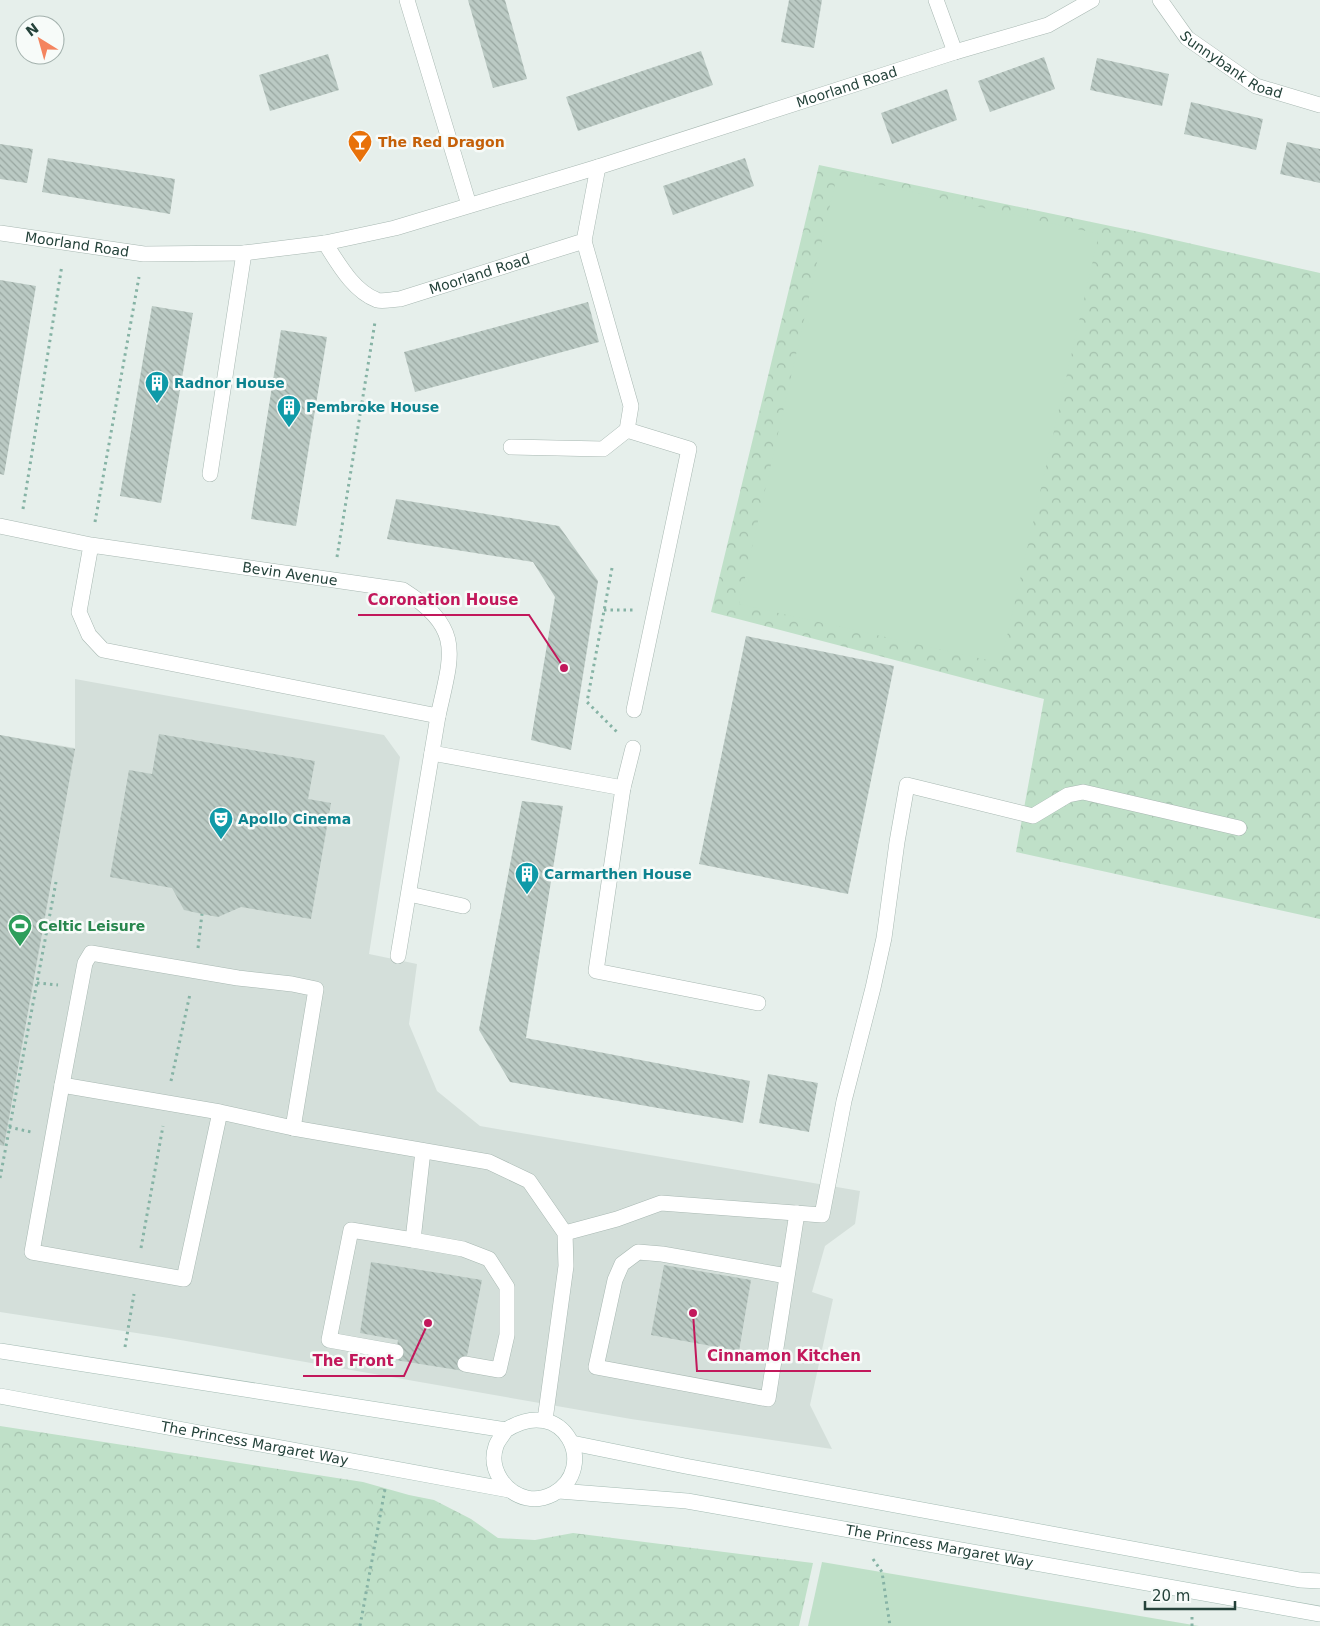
<svg xmlns="http://www.w3.org/2000/svg" width="1320" height="1626" font-family="'DejaVu Sans',sans-serif">
  <defs>
    <pattern id="park-crowns" width="20" height="18" patternUnits="userSpaceOnUse" patternTransform="scale(1.25)"><rect width="20" height="18" fill="#bfe0c8"/><path d="M2 6a3 3 0 1 1 6 0M12 15a3 3 0 1 1 6 0" fill="none" stroke="#a4c1ad"/></pattern>
    <pattern id="building-back-hatch" width="6" height="6" patternUnits="userSpaceOnUse" patternTransform="scale(1.25)"><rect width="6" height="6" fill="#bbcac4"/><path d="M-1 5l2 2M0 0l6 6M5-1l2 2" fill="none" stroke="#98a6a0"/></pattern>
  </defs>
  <rect width="100%" height="100%" fill="#e6efeb"/>
  <polygon fill="#d4dfda" points="75,679 384,735 400,757 369,954 417,964 409,1024 437,1091 480,1126 860,1191 855,1224 825,1246 812,1292 833,1299 810,1405 832,1449 631,1419 169,1338 0,1312 0,735 75,748"/>
  <g fill="url(#park-crowns)">
    <polygon points="819,165 1144,233 1320,273 1320,919 1016,852 1044,699 711,612"/>
    <polygon points="0,1426 363,1482 409,1495 434,1500 471,1519 498,1538 535,1540 573,1533 813,1563 799,1626 0,1626"/>
  </g>
  <g fill="#bfe0c8">
    <polygon points="837,175 1099,234 1001,663 739,604"/>
    <polygon points="822,1562 1199,1626 808,1626"/>
  </g>
  <g fill="url(#building-back-hatch)">
    <polygon points="468,0 505,0 527,79 493,88"/>
    <polygon points="789,0 822,0 814,48 781,42"/>
    <polygon points="701,51 713,85 578,131 566,97"/>
    <polygon points="328,54 339,90 270,111 259,75"/>
    <polygon points="1044,57 1055,89 990,112 978,81"/>
    <polygon points="1097,58 1169,74 1162,106 1090,90"/>
    <polygon points="947,89 957,120 892,144 881,113"/>
    <polygon points="1191,102 1263,119 1256,150 1184,134"/>
    <polygon points="1287,142 1320,149 1320,183 1280,174"/>
    <polygon points="0,144 33,149 27,183 0,179"/>
    <polygon points="48,158 175,179 170,214 42,192"/>
    <polygon points="745,158 754,186 673,215 663,186"/>
    <polygon points="0,280 36,286 4,475 0,474"/>
    <polygon points="588,302 599,342 415,392 404,352"/>
    <polygon points="152,306 193,313 161,503 120,496"/>
    <polygon points="281,330 327,337 296,526 251,519"/>
    <polygon points="396,499 559,526 598,581 571,750 531,740 555,597 533,562 387,539"/>
    <polygon points="746,636 894,666 848,894 699,864"/>
    <polygon points="159,734 315,761 308,799 331,803 311,919 241,907 218,917 202,914 184,910 172,888 110,877 129,770 152,774"/>
    <polygon points="0,735 75,749 4,1146 0,1145"/>
    <polygon points="522,801 563,806 526,1038 750,1081 743,1123 510,1082 479,1030"/>
    <polygon points="768,1074 818,1083 809,1132 759,1123"/>
    <polygon points="371,1262 482,1280 464,1371 395,1360 398,1340 360,1333"/>
    <polygon points="664,1265 751,1280 739,1351 651,1335"/>
  </g>
  <g fill="none" stroke-linecap="round" stroke-linejoin="round">
    <defs>
      <g id="lane">
        <polyline points="627,430 689,449 634,710"/>
        <polyline points="511,447 603,449 627,430 631,406 584,241"/>
        <polyline points="210,474 244,253"/>
        <polyline points="432,753 623,788 596,971 758,1003"/>
        <polyline points="623,788 633,748"/>
        <polyline points="62,1085 85,963 91,953 238,978 292,984 316,989 293,1128"/>
        <polyline points="220,1112 184,1279 32,1252 62,1085 220,1112 293,1128 489,1162 529,1181 565,1233 566,1266 545,1420"/>
        <polyline points="423,1151 413,1240 463,1249 489,1259 507,1287 507,1335 499,1370 465,1364"/>
        <polyline points="565,1233 617,1219 661,1203 822,1215 844,1101 873,988 884,938 897,842 907,785 1033,816 1068,795 1083,792 1239,828"/>
        <polyline points="787,1276 662,1254 638,1252 622,1264 615,1280 596,1367 768,1399 797,1213"/>
        <polyline points="396,1352 329,1340 351,1230 413,1240"/>
      </g>
      <g id="street">
        <polyline points="407,0 469,205"/>
        <polyline points="936,0 955,52"/>
        <path id="s1" d="M1160 0 1187 38 1256 86 1320 105"/>
        <path id="s2" d="M0 233 144 254 244 253 325 243 395 228 598 167 955 52 1048 25 1092 0"/>
        <path id="s3" d="M325 243C338 263 353 291 377 300 383 302 393 299 400 299L584 241 598 167"/>
        <path id="s4" d="M0 526 91 545 403 590C464 629 452 653 438 716L103 650 89 635 79 612 91 545"/>
        <polyline points="409,894 463,906"/>
        <polyline points="398,956 438,716"/>
      </g>
      <g id="secondary">
        <path d="M0 1351 506 1430C564 1393 600 1468 553 1494 545 1498 536 1500 527 1498 505 1493 488 1469 496 1446 498 1440 503 1435 506 1430"/>
        <path id="s5" d="M0 1396 509 1490"/>
        <polyline points="572,1443 685,1466 1300,1580 1320,1581"/>
        <path id="s6" d="M559 1491 687 1501 1320 1614"/>
      </g>
    </defs>
    <use href="#lane" stroke="#a8b8b2" stroke-width="16"/>
    <use href="#street" stroke="#a8b8b2" stroke-width="16"/>
    <use href="#secondary" stroke="#a4bbb3" stroke-width="16"/>
    <g stroke="#86b3a5" stroke-width="3" stroke-dasharray="2.5 4" stroke-linecap="butt">
      <polyline points="23,509 62,265"/>
      <polyline points="95,522 139,277"/>
      <polyline points="337,557 375,322"/>
      <polyline points="612,568 587,702 618,733"/>
      <polyline points="604,610 633,610"/>
      <polyline points="198,948 202,914"/>
      <polyline points="37,983 58,985"/>
      <polyline points="171,1081 190,994"/>
      <polyline points="9,1127 31,1132"/>
      <polyline points="0,1178 56,882"/>
      <polyline points="141,1248 163,1126"/>
      <polyline points="125,1347 134,1294"/>
      <polyline points="873,1559 882,1572 890,1626"/>
      <polyline points="360,1626 385,1489"/>
      <polyline points="1192,1626 1192,1614"/>
    </g>
    <use href="#lane" stroke="#fff" stroke-width="15"/>
    <use href="#street" stroke="#fff" stroke-width="15"/>
    <use href="#secondary" stroke="#fff" stroke-width="15"/>
  </g>
  <defs>
    <symbol id="bar-pin" viewBox="-11 -11 22 30"><path d="M0 17L-7.5 6A9.5 9.5 0 1 1 7.5 6Z" fill="#e8710a" stroke="#f7fbf9"/><path d="M-6-5H6L.8 .8V4.5H3.5V6h-7V4.5H-.8V.8Z" fill="#fff"/></symbol>
    <symbol id="building-pin" viewBox="-11 -11 22 30"><path d="M0 17L-7.5 6A9.5 9.5 0 1 1 7.5 6Z" fill="#0f9aa8" stroke="#f7fbf9"/><path d="M-4-6H4V6H1V3H-1V6H-4ZM-2.5-4.3h1.7v1.8h-1.7ZM.8-4.3h1.7v1.8H.8ZM-2.5-1h1.7V.8h-1.7ZM.8-1h1.7V.8H.8Z" fill="#fff"/></symbol>
    <symbol id="theatre-pin" viewBox="-11 -11 22 30"><path d="M0 17L-7.5 6A9.5 9.5 0 1 1 7.5 6Z" fill="#0f9aa8" stroke="#f7fbf9"/><path d="M-5-5.5Q0-4 5-5.5V0Q5 5 0 6Q-5 5-5 0ZM-3.3-2.5H-1v1.5H-3.3ZM1-2.5H3.3v1.5H1ZM-2.8 1Q0 5.5 2.8 1Z" fill="#fff"/></symbol>
    <symbol id="stadium-pin" viewBox="-11 -11 22 30"><path d="M0 17L-7.5 6A9.5 9.5 0 1 1 7.5 6Z" fill="#2e9e5b" stroke="#f7fbf9"/><path d="M0-5a6.5 5 0 1 0 0 10a6.5 5 0 1 0 0-10ZM-3.5-1.8h7v3.6h-7Z" fill="#fff"/></symbol>
  </defs>
  <g fill-rule="evenodd">
    <use href="#bar-pin" x="346" y="128" width="28" height="38"/>
    <use href="#building-pin" x="143" y="369" width="28" height="38"/>
    <use href="#building-pin" x="275" y="393" width="28" height="38"/>
    <use href="#theatre-pin" x="207" y="805" width="28" height="38"/>
    <use href="#building-pin" x="513" y="860" width="28" height="38"/>
    <use href="#stadium-pin" x="6" y="912" width="28" height="38"/>
  </g>
  <g text-anchor="middle" stroke-width="5" stroke-linejoin="round" paint-order="stroke">
    <g font-size="14" fill="#24423a" stroke="#f7fbf9">
      <text dy="5" stroke="none"><textPath href="#s1" startOffset="99">Sunnybank Road</textPath></text>
      <text dy="5" stroke="none"><textPath href="#s2" startOffset="872">Moorland Road</textPath></text>
      <text dy="5" stroke="none"><textPath href="#s2" startOffset="78">Moorland Road</textPath></text>
      <text dy="5" stroke="none"><textPath href="#s3" startOffset="185">Moorland Road</textPath></text>
      <text dy="5" stroke="none"><textPath href="#s4" startOffset="294">Bevin Avenue</textPath></text>
      <text dy="5" stroke="none"><textPath href="#s5" startOffset="259">The Princess Margaret Way</textPath></text>
      <text dy="5" stroke="none"><textPath href="#s6" startOffset="385">The Princess Margaret Way</textPath></text>
    </g>
    <g font-size="14" font-weight="bold" fill="#c56008" stroke="#f7fbf9" text-anchor="start">
      <text x="378" y="147">The Red Dragon</text>
    </g>
    <g font-size="14" font-weight="bold" fill="#0d838f" stroke="#f7fbf9" text-anchor="start">
      <text x="174" y="388">Radnor House</text>
      <text x="306" y="412">Pembroke House</text>
      <text x="238" y="824">Apollo Cinema</text>
      <text x="544" y="879">Carmarthen House</text>
    </g>
    <g font-size="14" font-weight="bold" fill="#27864d" stroke="#f7fbf9" text-anchor="start">
      <text x="38" y="931">Celtic Leisure</text>
    </g>
  </g>
  <path fill="none" stroke="#c2185b" stroke-width="2" d="M564 668L529 615H358M693 1313L697 1371H871M428 1323L404 1376H303"/>
  <g fill="#c2185b" stroke="#f7fbf9" stroke-width="2">
    <circle cx="564" cy="668" r="5"/>
    <circle cx="693" cy="1313" r="5"/>
    <circle cx="428" cy="1323" r="5"/>
  </g>
  <g font-size="15" text-anchor="middle" font-weight="bold" fill="#c2185b" stroke="#f7fbf9" stroke-width="5" stroke-linejoin="round" paint-order="stroke">
    <text x="443" y="605">Coronation House</text>
    <text x="784" y="1361">Cinnamon Kitchen</text>
    <text x="353" y="1366">The Front</text>
  </g>
  <g transform="translate(40 40) rotate(323)"><circle r="24" fill="#f7fbf9" stroke="#a3b1ad"/>
  <path d="M0-4L9 19L0 12L-9 19Z" fill="#f4845f"/>
  <text y="-8" font-size="14" font-weight="bold" text-anchor="middle" fill="#24423a">N</text>
  </g>
  <path d="M1145 1601v8h90v-8" fill="none" stroke="#24423a" stroke-width="2.5"/>
  <text x="1152" y="1601" font-size="15" fill="#24423a" stroke="#f7fbf9" stroke-width="4" paint-order="stroke">20 m</text>
</svg>
